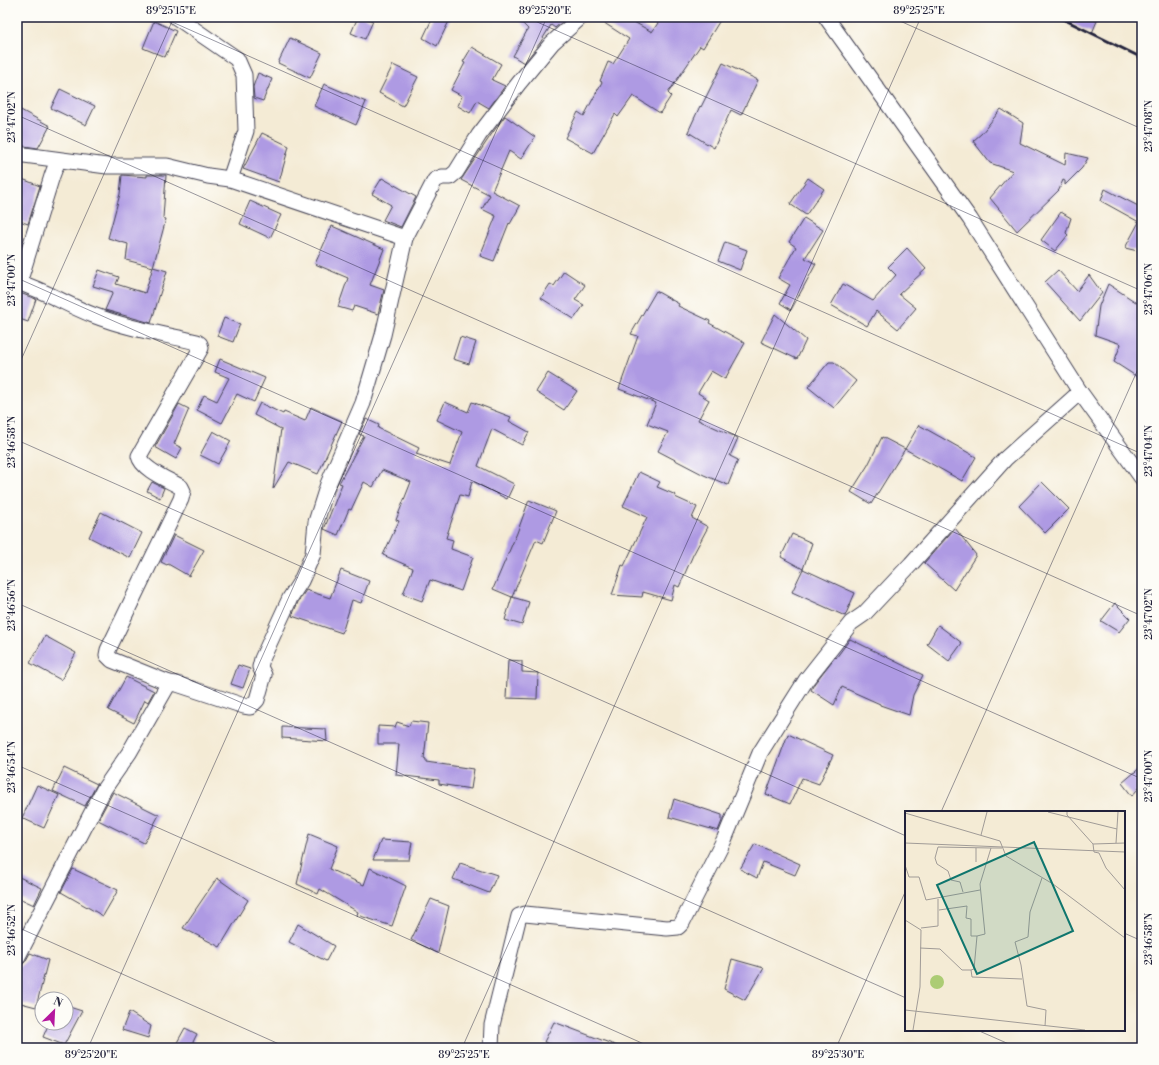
<svg xmlns="http://www.w3.org/2000/svg" width="1159" height="1065" font-family="'Libre Bodoni',serif">
  <rect width="100%" height="100%" fill="#fdfcf7"/>
  <filter id="ink" filterUnits="userSpaceOnUse"><feTurbulence type="fractalNoise" baseFrequency=".025" numOctaves="2"/><feDisplacementMap in="SourceGraphic" scale="8" xChannelSelector="R" yChannelSelector="G"/><feConvolveMatrix kernelMatrix="1 2 1 2 8 2 1 2 1" color-interpolation-filters="sRGB"/></filter>
  <filter id="wash" filterUnits="userSpaceOnUse"><feTurbulence type="fractalNoise" baseFrequency=".012" numOctaves="4" result="noise"/><feDisplacementMap in="SourceGraphic" scale="16" xChannelSelector="R" yChannelSelector="G"/><feGaussianBlur stdDeviation="0.9" result="paint"/><feColorMatrix in="noise" values="0 0 0 0 0 0 0 0 0 0 0 0 0 0 0 0 0 1.4 0 .05"/><feComposite in="paint" operator="in"/></filter>
  <g filter="url(#wash)">
    <rect width="100%" height="100%" fill="#f4ebd5"/>
    <g id="blocks">
      <g fill="#ae9ae3">
        <polygon points="358,17 362,17 373,21 365,39 351,33"/>
        <polygon points="433,17 451,17 437,46 423,38"/>
        <polygon points="516,17 568,17 555,28 551,25 540,43 524,63 513,56 528,29"/>
        <polygon points="595,17 625,17 652,32 662,17 722,17 703,48 700,46 668,93 671,96 660,113 633,96 618,117 615,114 593,153 565,138 578,112 584,116 602,82 600,81 608,62 613,64 629,39"/>
        <polygon points="1057,17 1089,17 1097,21 1092,33"/>
        <polygon points="154,21 176,31 165,57 143,48"/>
        <polygon points="290,38 322,53 310,78 278,63"/>
        <polygon points="472,47 501,64 492,80 505,86 489,108 477,101 470,113 458,106 462,96 451,90 465,63 463,62"/>
        <polygon points="723,63 758,80 741,115 731,110 714,148 688,132 700,106 701,107"/>
        <polygon points="393,65 418,77 403,106 379,93"/>
        <polygon points="258,73 272,79 263,101 254,98 253,87"/>
        <polygon points="324,84 366,102 356,125 314,106"/>
        <polygon points="60,89 95,106 86,125 51,108"/>
        <polygon points="17,108 50,126 38,148 17,145"/>
        <polygon points="1001,109 1023,123 1020,143 1065,165 1066,153 1088,158 1082,168 1065,185 1065,181 1063,180 1059,190 1017,231 990,198 1013,171 990,163 973,141 982,133"/>
        <polygon points="505,116 535,137 521,159 509,151 492,191 520,206 510,224 509,223 494,261 480,256 496,216 482,209 490,195 461,180 491,135"/>
        <polygon points="262,133 289,146 279,182 243,169"/>
        <polygon points="122,175 147,177 147,175 166,175 163,218 166,219 153,267 167,271 151,323 105,310 113,292 93,286 99,270 119,277 116,284 145,293 153,267 126,260 128,244 108,238 120,194"/>
        <polygon points="17,177 40,186 28,224 17,220"/>
        <polygon points="382,178 416,197 401,227 383,220 391,205 372,194"/>
        <polygon points="808,178 824,189 806,215 790,204"/>
        <polygon points="1105,189 1142,208 1142,252 1125,248 1139,222 1101,201"/>
        <polygon points="250,201 281,215 270,238 240,224"/>
        <polygon points="1061,212 1071,218 1066,233 1068,235 1055,251 1041,240"/>
        <polygon points="804,218 823,230 805,258 816,264 791,310 780,303 790,285 778,278 796,247 789,242"/>
        <polygon points="332,226 384,249 370,285 384,290 378,314 354,306 352,311 338,307 348,278 315,264"/>
        <polygon points="725,242 747,250 740,270 718,261"/>
        <polygon points="907,248 926,269 899,294 916,308 898,329 876,311 867,326 831,305 843,284 873,301 896,275 888,267"/>
        <polygon points="1058,270 1077,291 1089,275 1102,293 1080,321 1045,282"/>
        <polygon points="564,271 585,285 575,300 584,305 574,319 541,298 550,284 554,286"/>
        <polygon points="1108,284 1142,306 1142,380 1114,362 1121,344 1095,335 1099,306"/>
        <polygon points="656,291 679,304 678,306 710,321 709,323 745,343 725,379 711,371 698,393 709,400 698,420 738,438 730,456 738,460 728,485 704,475 658,451 668,432 647,424 656,403 619,389 638,336 631,334"/>
        <polygon points="17,292 36,299 28,322 17,318"/>
        <polygon points="775,314 806,340 797,359 761,342"/>
        <polygon points="224,318 240,324 233,342 217,336"/>
        <polygon points="460,337 476,342 469,364 453,359"/>
        <polygon points="220,359 265,378 254,402 237,394 222,423 197,410 204,395 217,401 229,378 215,372"/>
        <polygon points="829,362 834,362 856,381 834,408 808,387"/>
        <polygon points="548,373 577,391 564,410 536,392"/>
        <polygon points="445,402 468,412 472,402 511,417 509,421 529,432 522,445 492,429 478,466 514,484 507,499 472,481 468,497 460,495 446,538 453,540 451,549 473,557 461,591 430,580 422,601 403,594 413,568 383,555 399,521 396,520 411,482 382,470 373,487 364,482 351,510 349,509 338,535 324,529 325,527 342,484 339,483 364,436 359,434 366,419 379,425 378,428 419,448 416,454 450,465 462,432 437,420"/>
        <polygon points="260,403 283,414 284,412 305,421 311,407 342,421 318,474 289,462 273,489 281,429 254,415"/>
        <polygon points="179,404 189,409 174,444 182,448 176,459 155,447"/>
        <polygon points="919,425 976,457 962,481 905,449"/>
        <polygon points="213,431 231,441 218,464 200,455"/>
        <polygon points="882,437 905,449 871,504 851,492 868,465"/>
        <polygon points="639,472 660,482 657,487 676,495 675,497 697,507 692,518 708,527 693,555 679,587 675,585 671,600 643,592 642,597 612,595 622,565 624,566 647,517 623,506"/>
        <polygon points="152,482 164,488 160,498 147,491"/>
        <polygon points="1042,482 1069,509 1045,533 1019,506"/>
        <polygon points="529,500 556,511 543,543 536,540 512,597 493,589 517,533"/>
        <polygon points="101,512 142,533 130,558 89,537"/>
        <polygon points="955,528 976,555 954,590 924,563"/>
        <polygon points="792,534 812,543 803,569 781,557"/>
        <polygon points="174,535 204,550 189,576 168,564 167,565 161,562"/>
        <polygon points="803,569 855,593 845,616 792,592"/>
        <polygon points="341,570 369,581 361,603 352,600 342,633 292,616 298,602 306,590 330,598"/>
        <polygon points="512,597 529,602 522,625 505,620"/>
        <polygon points="1115,603 1130,618 1119,632 1101,621"/>
        <polygon points="938,625 962,643 949,661 927,644"/>
        <polygon points="45,636 76,653 61,680 30,663"/>
        <polygon points="850,639 923,675 913,695 909,715 880,705 880,704 842,687 834,705 811,690 814,684 835,657 836,658"/>
        <polygon points="508,660 522,661 522,672 538,673 537,699 506,698"/>
        <polygon points="238,665 250,669 243,688 231,684"/>
        <polygon points="126,677 154,691 148,702 145,700 134,723 108,710"/>
        <polygon points="411,721 428,723 424,759 426,760 426,762 474,769 471,789 439,784 439,780 396,775 399,744 378,744 378,726 395,727 397,722 409,726"/>
        <polygon points="282,727 326,729 327,741 282,738"/>
        <polygon points="788,734 833,755 819,784 802,778 790,804 766,794"/>
        <polygon points="1142,766 1142,784 1132,796 1122,783"/>
        <polygon points="64,768 97,784 85,806 53,791"/>
        <polygon points="37,785 59,795 44,828 22,818"/>
        <polygon points="113,792 159,815 144,843 98,820"/>
        <polygon points="674,799 722,815 722,821 718,831 669,817"/>
        <polygon points="309,834 338,846 329,869 364,885 370,868 406,886 392,926 357,915 358,912 320,889 318,894 297,884"/>
        <polygon points="381,840 412,842 409,860 373,860"/>
        <polygon points="755,844 800,864 795,875 763,862 757,878 740,869"/>
        <polygon points="460,863 497,875 489,893 453,879"/>
        <polygon points="73,869 118,890 103,916 61,892"/>
        <polygon points="17,876 42,888 34,905 17,897"/>
        <polygon points="217,878 248,900 220,947 183,928"/>
        <polygon points="431,899 449,906 438,953 411,940"/>
        <polygon points="298,924 334,946 326,961 289,942"/>
        <polygon points="30,953 48,960 36,1007 17,1002 17,972 19,967 25,962"/>
        <polygon points="732,959 764,968 745,1000 724,989"/>
        <polygon points="66,1006 82,1011 64,1045 43,1037 49,1023 66,1023"/>
        <polygon points="129,1012 151,1026 148,1038 122,1030"/>
        <polygon points="554,1022 620,1047 620,1048 560,1048 544,1042"/>
        <polygon points="185,1028 197,1034 190,1048 174,1048"/>
      </g>
    </g>
  </g>
  <g filter="url(#ink)">
    <use href="#blocks" fill-opacity="0" stroke="#424052" stroke-width="1"/>
    <g fill="none" stroke-linecap="round" stroke-linejoin="round">
      <defs>
        <g id="street">
          <polyline points="176,17 237,59 244,75 246,131 230,179"/>
          <polyline points="826,17 970,219 1080,392 1142,478"/>
          <polyline points="17,154 107,166 167,166 208,176 230,179 405,238"/>
          <path d="M17 282C44 290 67 305 93 315 126 328 162 334 197 342L200 344 201 348 139 456C142 470 169 480 181 487L183 491 181 499 108 650 107 655 112 660 169 683"/>
          <polyline points="19,283 52,176 58,160"/>
          <polyline points="17,958 104,789 129,753 169,683 177,684 244,706 250,707 257,700 264,675 260,667 262,659 290,598 301,581 313,554 316,522 328,484 363,403 383,335 405,238 435,180 442,177 450,177 456,172 479,135 519,83 552,43 581,17"/>
          <polyline points="491,1048 492,1025 519,916 525,914 667,928 678,927 682,923 724,840 760,753 806,680 851,623 864,614 911,564 1005,459 1080,392"/>
        </g>
      </defs>
      <use href="#street" stroke="#424052" stroke-width="17"/>
      <use href="#street" stroke="#fff" stroke-width="15"/>
      <polyline stroke="#22223b" stroke-width="3" points="1059,17 1142,58"/>
    </g>
  </g>
  <path fill="none" stroke="#22223b" stroke-width="1" stroke-opacity="0.45" d="M161 17 1142 454M526 17 1142 291M891 17 1142 129M17 115 1142 616M17 278 1142 779M17 369 174 17M17 440 906 836M17 603 906 998M17 765 653 1048M941 812 1142 360M17 927 288 1048M1124 933 1142 941M977 1030 1018 1048M88 1048 547 17M462 1048 921 17M836 1048 906 890"/>
  <g transform="translate(905 811)">
    <rect width="220" height="220" fill="#f4ebd5"/>
    <path d="M25 171a7 7 0 1 1 14 0a7 7 0 1 1-14 0Z" fill="#accc74"/>
    <path fill="none" stroke="#a09b97" stroke-width="1" d="M143 1 212 18M162 1V4L188 33 189 41 194 42 201 57 220 79M0 2 95 30 101 45 148 73 220 127M76 24 82 1M0 32 220 41M211 32 213 1M188 33 220 32M71 51V37M0 54 4 66H14L21 89 75 79M137 67 125 101 123 126 110 131 116 154 122 195 141 199 140 215M58 81 55 71 46 69 43 60 32 53 30 47 33 36 86 37M34 99 62 95 61 107 66 108V125H72M0 109 16 119 15 176 8 219M16 117 33 115V88M15 137 35 138 57 159H66L67 166 117 168M66 159 69 158 72 125 80 123 75 73 86 37H97M0 199 180 219"/>
    <path fill="#0f766e" fill-opacity="0.15" stroke="#0f766e" stroke-width="2" d="M129 31 168 120 72 163 32 74Z"/>
    <rect width="220" height="220" fill="none" stroke="#22223b" stroke-width="2"/>
  </g>
  <rect width="1159" height="1065" fill="none" stroke="#fdfcf7" stroke-width="44"/>
  <g transform="translate(54 1011) rotate(24)"><circle r="19" fill="#fdfcf7" stroke="#a5a5ac"/>
  <path d="M0-3L7 15L0 10L-7 15Z" fill="#b5179e"/>
  <text y="-6" font-size="11" font-weight="bold" text-anchor="middle" fill="#22223b">N</text>
  </g>
  <rect x="22" y="22" width="1115" height="1021" fill="none" stroke="#22223b" stroke-width="1.5"/>
  <g font-size="10" text-anchor="middle" fill="#22223b">
    <text x="171" y="14">89°25'15"E</text>
    <text x="545" y="14">89°25'20"E</text>
    <text x="919" y="14">89°25'25"E</text>
    <text transform="translate(11 117) rotate(-90)" y="4">23°47'02"N</text>
    <text transform="translate(1148 126) rotate(-90)" y="4">23°47'08"N</text>
    <text transform="translate(11 280) rotate(-90)" y="4">23°47'00"N</text>
    <text transform="translate(1148 289) rotate(-90)" y="4">23°47'06"N</text>
    <text transform="translate(11 442) rotate(-90)" y="4">23°46'58"N</text>
    <text transform="translate(1148 451) rotate(-90)" y="4">23°47'04"N</text>
    <text transform="translate(11 605) rotate(-90)" y="4">23°46'56"N</text>
    <text transform="translate(1148 614) rotate(-90)" y="4">23°47'02"N</text>
    <text transform="translate(11 767) rotate(-90)" y="4">23°46'54"N</text>
    <text transform="translate(1148 776) rotate(-90)" y="4">23°47'00"N</text>
    <text transform="translate(11 930) rotate(-90)" y="4">23°46'52"N</text>
    <text transform="translate(1148 939) rotate(-90)" y="4">23°46'58"N</text>
    <text x="91" y="1058">89°25'20"E</text>
    <text x="464" y="1058">89°25'25"E</text>
    <text x="838" y="1058">89°25'30"E</text>
  </g>
</svg>
